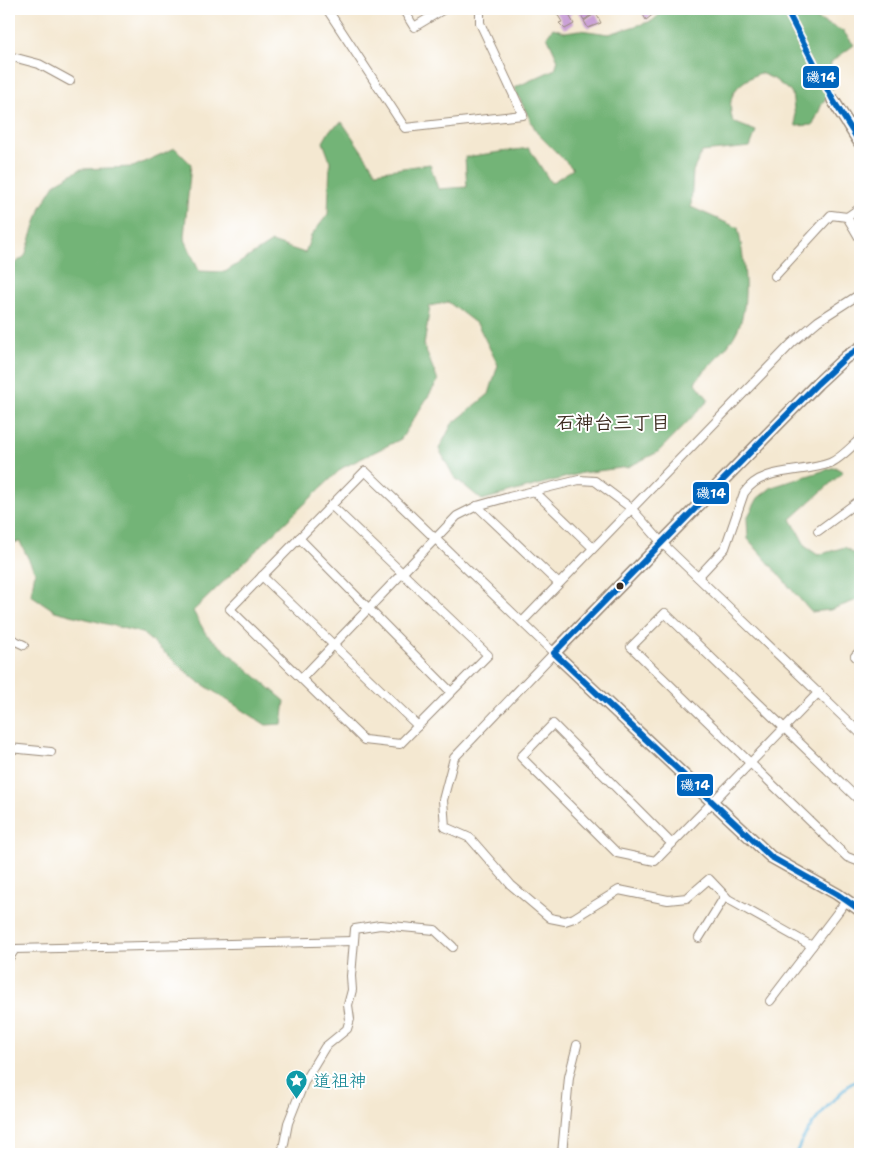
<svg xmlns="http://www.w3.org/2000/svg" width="869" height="1163" font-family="'Shantell Sans','Klee One',sans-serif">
  <rect width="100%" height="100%" fill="#fff"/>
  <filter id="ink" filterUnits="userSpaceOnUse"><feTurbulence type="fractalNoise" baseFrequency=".02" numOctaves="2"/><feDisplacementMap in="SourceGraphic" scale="10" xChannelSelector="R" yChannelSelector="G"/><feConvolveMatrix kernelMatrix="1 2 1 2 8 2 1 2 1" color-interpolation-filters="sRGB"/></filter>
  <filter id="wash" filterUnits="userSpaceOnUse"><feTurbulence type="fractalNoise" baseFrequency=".0096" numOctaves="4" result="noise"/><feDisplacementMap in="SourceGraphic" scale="20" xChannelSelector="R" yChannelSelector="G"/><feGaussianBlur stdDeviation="1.12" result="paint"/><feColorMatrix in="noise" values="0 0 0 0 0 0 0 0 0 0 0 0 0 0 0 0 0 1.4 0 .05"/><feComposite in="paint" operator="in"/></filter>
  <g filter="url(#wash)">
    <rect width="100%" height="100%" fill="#f4e8d1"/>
    <g fill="#73b477" stroke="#576f4a">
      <path d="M666 9H810L817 19 843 31 854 45 831 62 830 71 834 86 822 104 813 125 796 126 792 93 774 79 760 73C737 83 725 95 733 122L756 131 750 147 702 152 693 171 691 207 738 228C744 257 751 304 737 331 729 348 707 367 695 382L709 400 658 452 628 467 582 473 482 500 454 477 439 449 452 424 489 394 498 365 478 325 448 302 430 306 424 346 438 381 401 439 342 468 193 611 206 634 285 701 282 724 266 725 196 680 142 633 55 611 31 595 35 572 20 542 9 543V268L25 256 41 207 56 183 81 169 133 167 175 148 191 164 184 237 199 271 225 272 272 242 305 253 311 236 328 214 330 161 323 142 330 130 342 122 376 172 430 164 438 189 467 187 465 157 529 148 551 183 573 169 537 133 514 88 555 69 558 60 547 36 553 28 565 32 580 30 609 34 652 21Z"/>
      <polygon points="835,467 843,472 791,519 806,547 818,555 845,547 860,558 860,599 830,610 811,612 748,539 747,518 758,498 772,487"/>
    </g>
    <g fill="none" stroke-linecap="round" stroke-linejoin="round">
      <path stroke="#5eb3da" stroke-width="3" d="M796 1154C804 1129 838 1092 860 1077"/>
    </g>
    <g id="blocks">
      <g fill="#c79bd4">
        <polygon points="561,9 569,9 572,13 569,15 574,24 565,29 559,23 562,22 556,12"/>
        <polygon points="577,9 592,9 594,13 584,20"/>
        <polygon points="644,9 660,9 646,20 641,11"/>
        <polygon points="596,13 601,23 588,28 584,21"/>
      </g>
    </g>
  </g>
  <g filter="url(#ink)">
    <use href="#blocks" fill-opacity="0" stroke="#988978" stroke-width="1"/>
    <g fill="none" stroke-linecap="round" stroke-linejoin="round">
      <polyline stroke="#cfc2ad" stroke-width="11" stroke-dasharray="11 5.5" stroke-linecap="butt" points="786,9 833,100"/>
      <defs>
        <g id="street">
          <polyline points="111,9 120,9"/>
          <polyline points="327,9 405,128 523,115 480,23 480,9"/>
          <polyline points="403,9 414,27 444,9"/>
          <polyline points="9,56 39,64 70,81"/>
          <polyline points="860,208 847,217 860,239"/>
          <polyline points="775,276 831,215 847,217"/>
          <polyline points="534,491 593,548"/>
          <polyline points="331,505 488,655 400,744 364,740 230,609 365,471 554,653 454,758 443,800 445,827 470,838 511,885 550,918 565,921 574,918 619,890 668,900 687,898 709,879 728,899 812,946 847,900"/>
          <polyline points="477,506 558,583"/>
          <polyline points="818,531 860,500"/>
          <polyline points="299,538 451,692"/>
          <polyline points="262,576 418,726"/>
          <path d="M698 577 725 548 744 493C762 466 802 474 830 463 840 459 851 447 860 439"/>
          <polyline points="522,622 792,343 818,321 860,294"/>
          <polyline points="9,638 24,645"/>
          <polyline points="860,651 855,656 860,661"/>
          <polyline points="302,678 457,516 477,506 509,497 579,480 595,481 631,508 662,543 860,733"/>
          <polyline points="9,748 51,752"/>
          <polyline points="860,801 665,613 631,647 847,857 860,862"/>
          <path d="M672 844 553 724 521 757 617 853 655 861C710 805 764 749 819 692"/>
          <polyline points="699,938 725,896"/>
          <polyline points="9,958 15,949 353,941"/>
          <polyline points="770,1001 812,946"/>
          <polyline points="282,1154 288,1123 305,1080 325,1047 347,1029 350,1019 348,1005 352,990 351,976 355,929 380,925 435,930 453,947"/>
          <polyline points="562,1154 569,1077 577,1045"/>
        </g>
        <g id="secondary">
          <polyline points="833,100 860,143"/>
          <polyline points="860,348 846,357 817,384 554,653 771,857 837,894 860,910"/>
        </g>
      </defs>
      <use href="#street" stroke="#988978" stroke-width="10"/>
      <use href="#secondary" stroke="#988978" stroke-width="14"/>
      <use href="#street" stroke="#fff" stroke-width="8"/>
      <use href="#secondary" stroke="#fff" stroke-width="11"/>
      <defs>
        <g id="bus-1">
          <polyline points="786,9 833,100 860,143"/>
          <polyline points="860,348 846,357 817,384 554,653 771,857 837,894 860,910"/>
        </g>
      </defs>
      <use href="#bus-1" stroke="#fff" stroke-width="10"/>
      <use href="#bus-1" stroke="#0065bd" stroke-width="6"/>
    </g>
  </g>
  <defs>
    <symbol id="sight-pin" viewBox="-11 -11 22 30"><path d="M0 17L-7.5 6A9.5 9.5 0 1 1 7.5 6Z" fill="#0f9aa8" stroke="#fff"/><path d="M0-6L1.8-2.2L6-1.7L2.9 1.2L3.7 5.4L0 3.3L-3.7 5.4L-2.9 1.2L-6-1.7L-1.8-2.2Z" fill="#fff"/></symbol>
  </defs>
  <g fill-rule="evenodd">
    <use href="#sight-pin" x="284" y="1068" width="25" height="34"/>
  </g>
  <circle fill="#3b2a1e" stroke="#fff" stroke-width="2" cx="620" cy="586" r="4.5"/>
  <g text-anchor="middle" stroke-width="4" stroke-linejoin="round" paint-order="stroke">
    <g font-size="18" fill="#0d838f" stroke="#fff" text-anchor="start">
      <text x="313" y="1087">道祖神</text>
    </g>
    <g font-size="19" font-weight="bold" fill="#3b2a1e" stroke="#fff">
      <text x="613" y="429">石神台三丁目</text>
    </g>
  </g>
  <g stroke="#fff" stroke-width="2">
    <rect x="802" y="65" width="38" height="24" rx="5" fill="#0065bd"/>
    <rect x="692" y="481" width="38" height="24" rx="5" fill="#0065bd"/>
    <rect x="676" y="773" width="38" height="24" rx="5" fill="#0065bd"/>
  </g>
  <g font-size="14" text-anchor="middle" font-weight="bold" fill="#fff">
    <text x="821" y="82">磯14</text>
    <text x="711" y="498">磯14</text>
    <text x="695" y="790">磯14</text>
  </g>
  <rect width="869" height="1163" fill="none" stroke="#fff" stroke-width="30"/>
</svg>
